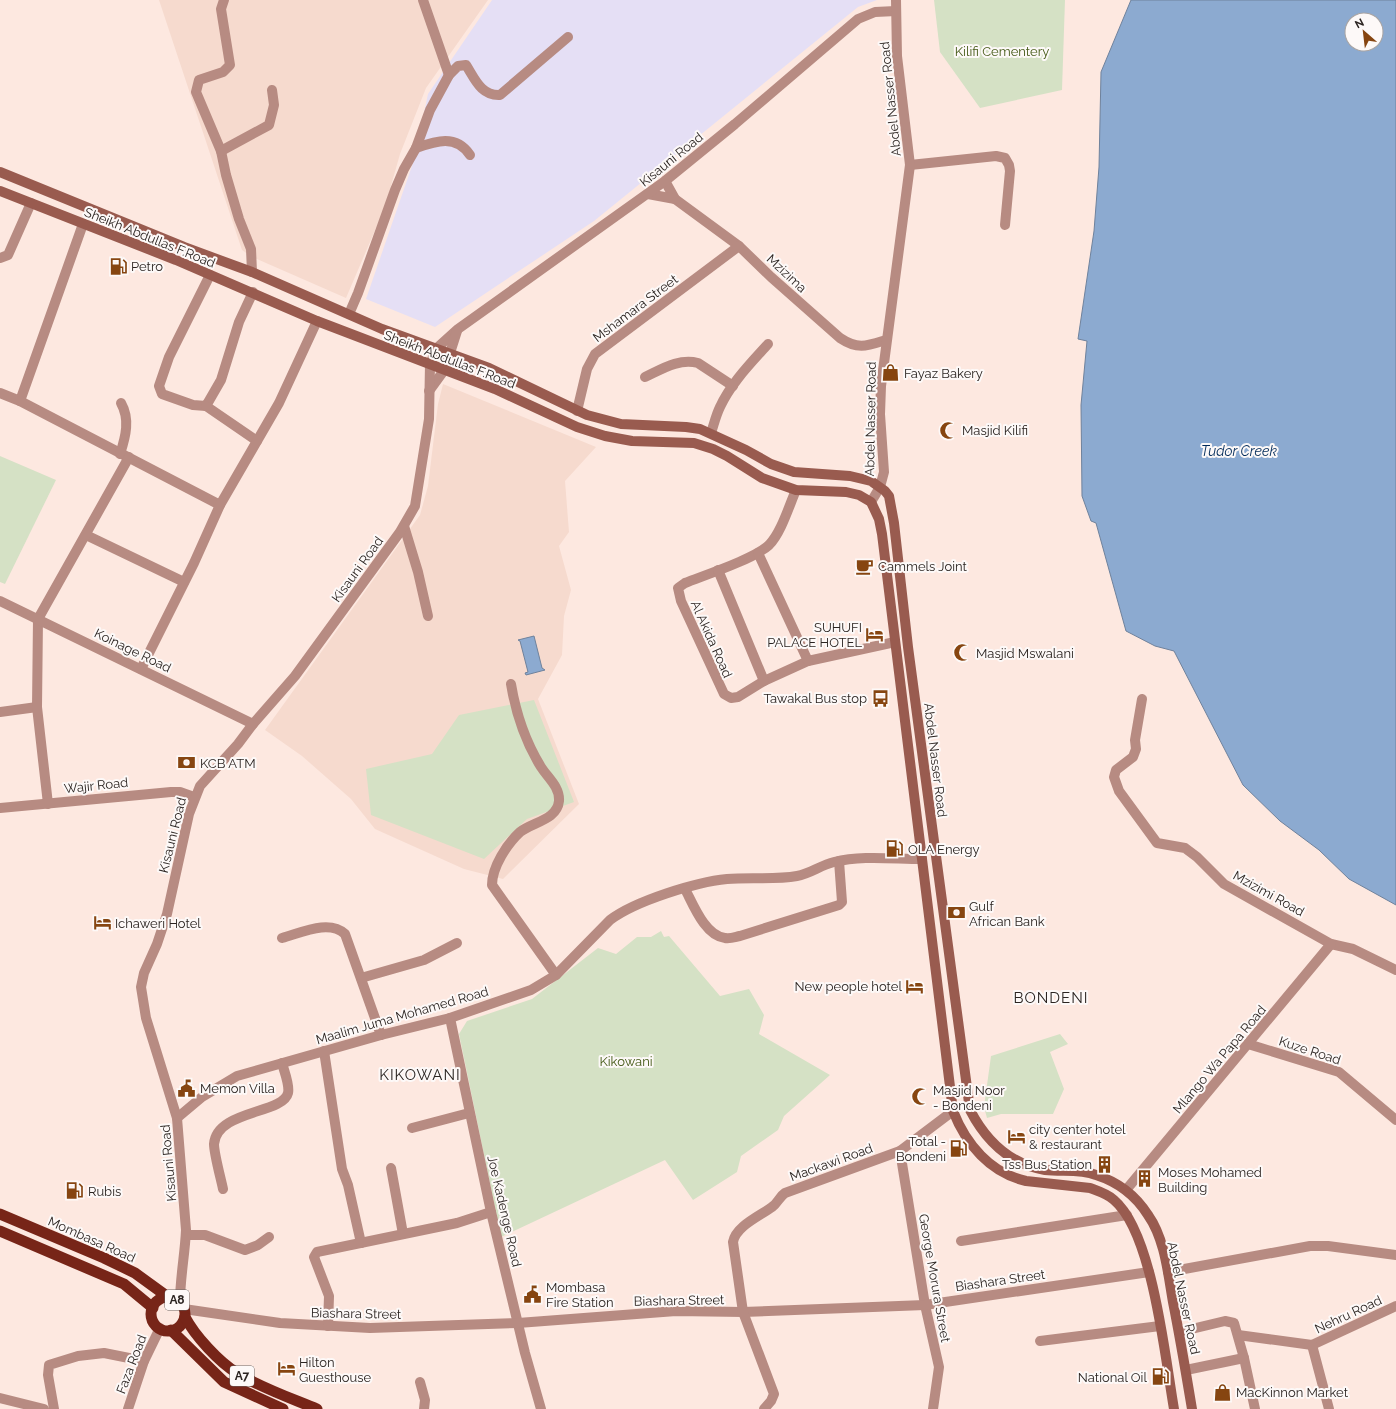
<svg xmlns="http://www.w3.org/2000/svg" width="1396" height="1409" font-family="Raleway,sans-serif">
  <rect width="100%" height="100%" fill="#fde8e0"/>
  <g fill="#f6dace">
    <polygon points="159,0 488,0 426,88 400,154 385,207 346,298 252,257 242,250"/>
    <polygon points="443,384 596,447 565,481 569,532 559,546 571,590 564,616 562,655 538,699 579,804 503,879 464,869 375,829 351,799 302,756 265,730 420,515 428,486 438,404"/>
  </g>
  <polygon fill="#e5dff5" points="492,0 877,0 858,7 594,221 435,327 366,299 414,160 428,94"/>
  <g fill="#d5e1c5">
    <polygon points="934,0 1065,0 1062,90 980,108 940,52"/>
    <polygon points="0,456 56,480 5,584 0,582"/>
    <polygon points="534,700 574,802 527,819 484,859 371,815 366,769 432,754 459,715"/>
    <polygon points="661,931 664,937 669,936 720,996 749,989 764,1015 759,1034 830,1075 784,1116 778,1130 741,1156 737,1172 693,1200 665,1160 501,1237 459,1034 467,1021 532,999 598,948 616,954 637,937 651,937"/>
    <polygon points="1060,1034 1068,1044 1050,1052 1064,1089 1053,1114 1001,1114 987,1118 984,1107 991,1056"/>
  </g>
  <g fill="#8caad0" stroke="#6f829c" fill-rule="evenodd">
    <path d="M1131 0H1396V905L1349 879 1319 850 1280 821 1243 785 1174 651 1155 646 1126 631 1096 523 1091 521 1082 496 1081 405 1087 341 1078 339 1094 231 1099 167 1101 72ZM1352 20H1376V44H1352Z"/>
    <polygon points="534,636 542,668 545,670 526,675 525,673 528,672 520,641 518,640"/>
  </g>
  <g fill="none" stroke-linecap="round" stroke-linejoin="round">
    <g stroke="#b78b82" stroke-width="10">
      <polyline points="224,0 221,9 230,65 223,72 199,80 196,92 221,151 226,175 239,219 251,249 252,272"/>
      <polyline points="423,0 449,75"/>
      <path d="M416 148C436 141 456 134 470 155"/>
      <polyline points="221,151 269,125 274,105 272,90"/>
      <polyline points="910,165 996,156 1005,158 1009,165 1010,171 1005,225"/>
      <path d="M665 181 675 199 739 246 771 277 840 338C858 350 867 346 886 340"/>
      <polyline points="648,194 675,199"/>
      <polyline points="0,258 8,255 31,203"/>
      <polyline points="210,275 169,357 159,386 162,394 193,405 206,406 221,380 239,322 253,292"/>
      <path d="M349 314 358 293 395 190 404 169 416 148 430 110 449 75 458 66 466 65C475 79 481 96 500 95L568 37"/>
      <polyline points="437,348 458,329 665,181 735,124 858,19 875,12 896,11"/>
      <polyline points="450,353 457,331"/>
      <path d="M645 377C662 369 679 358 698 363L733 386"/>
      <polyline points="0,393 20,401 83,224"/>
      <polyline points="20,401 220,505"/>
      <polyline points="206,406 257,441"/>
      <polyline points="577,411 587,369 595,354 739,246"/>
      <path d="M711 433C714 424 716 415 720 407 731 383 751 363 768 344"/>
      <path d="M120 454C126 436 130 419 121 403"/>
      <path d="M796 490C789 506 781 533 769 545 754 559 705 575 685 583L678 588 681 601 724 694 731 698 738 697 764 681 808 661 895 642"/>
      <polyline points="871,502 880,487 884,472 880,414 881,386 910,165 897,56 896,0"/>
      <polyline points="404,526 418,572 428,616"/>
      <polyline points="86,535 184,582"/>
      <polyline points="758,553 808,661"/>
      <polyline points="718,570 764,681"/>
      <polyline points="141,669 194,563 220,505 279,403 317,321"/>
      <path d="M511 684C516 714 525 741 541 767 548 778 560 787 559 801 557 820 533 822 520 832 507 844 492 867 492 885L556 975"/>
      <polyline points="1142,699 1135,740 1136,749 1133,757 1116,770 1114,777 1119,791 1157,843 1185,848 1197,857 1224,884 1331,944 1353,949 1396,970"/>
      <polyline points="0,712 37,707"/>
      <polyline points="48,804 37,707 38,619 129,457"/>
      <path d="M685 889C693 904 705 936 725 938 730 939 735 937 740 936L839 905 842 902 839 861"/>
      <path d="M282 938C301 933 329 919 345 934L381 1035"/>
      <polyline points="361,978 424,960 457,943"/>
      <polyline points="450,1018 491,1212 525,1353 541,1409"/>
      <polyline points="1248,1044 1339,1072 1396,1120"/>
      <polyline points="324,1051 342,1169 348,1185 361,1243"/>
      <path d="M177 1118 202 1097 237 1076 381 1035 450 1018 531 990 556 975 610 920C635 901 696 882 727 879 750 877 774 880 797 876 810 874 821 865 834 862 862 855 893 859 922 859"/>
      <polyline points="412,1128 469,1113"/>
      <polyline points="900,1151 925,1305 939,1367 933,1409"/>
      <polyline points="391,1168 403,1234"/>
      <path d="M223 1189C221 1179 214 1154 214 1144 217 1110 283 1114 288 1093 290 1085 284 1071 282 1063"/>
      <polyline points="1126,1190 1331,944"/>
      <polyline points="186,1235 205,1235 245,1250 258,1245 269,1237"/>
      <polyline points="961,1241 1127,1215"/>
      <polyline points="1168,1272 1310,1246 1328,1246 1396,1255"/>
      <polyline points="184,1309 280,1323 370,1328 518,1323 676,1311 743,1312 925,1305 1149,1272"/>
      <polyline points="328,1326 329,1296 314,1257 317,1252 457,1223 491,1212"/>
      <polyline points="1179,1332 1225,1321 1234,1323 1244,1358 1255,1409"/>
      <polyline points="1238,1335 1312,1345 1396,1306"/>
      <polyline points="1040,1341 1160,1326"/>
      <polyline points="1312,1345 1329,1409"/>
      <polyline points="1186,1370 1244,1358"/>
      <polyline points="420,1382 425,1400 424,1409"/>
      <polyline points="0,1398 44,1409"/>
      <polyline points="54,1409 48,1375 49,1365 78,1356 104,1353 144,1361"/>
      <polyline points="128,1409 144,1361 160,1328"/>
      <path d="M764 1409 771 1401 774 1394 743 1312 733 1242C736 1226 760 1216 772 1207 778 1203 779 1197 785 1193L900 1151 953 1111"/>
    </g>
    <g stroke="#b78b82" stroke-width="10">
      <polyline points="429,391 445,369 450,353"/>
      <polyline points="0,601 253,724"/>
      <polyline points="0,808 171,792 180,792 194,797"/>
      <path d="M180 1302C180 1278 185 1254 186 1230L177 1118 146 1018 141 987 144 973 157 944 167 914 189 814 200 786 238 744 253 724 295 676 400 532 415 506 429 419 430 364 437 348"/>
    </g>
    <g stroke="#995b4f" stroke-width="10">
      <path d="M0 172 184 247 252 272 382 329 489 368 587 415 621 424 686 427 700 429 746 450 771 464 794 472 850 476 871 481 885 491 889 496 894 523 908 647 970 1110C986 1141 1010 1164 1045 1170 1062 1172 1080 1169 1096 1175 1118 1182 1136 1196 1148 1215 1165 1239 1168 1274 1173 1302 1180 1337 1186 1373 1192 1409"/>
      <path d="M0 191 176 260 317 321 495 389 577 427 605 436 632 441 694 443 713 449 727 456 762 478 796 490 846 492 859 495 871 502 879 519 882 534 953 1111C966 1144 990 1173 1026 1181L1090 1188C1098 1191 1108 1194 1114 1200 1153 1233 1165 1358 1174 1409"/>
    </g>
    <g stroke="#772518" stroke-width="11">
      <polyline points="0,1214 104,1258 135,1273 168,1297"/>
      <polyline points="0,1231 124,1284 153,1308"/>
      <circle cx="168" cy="1314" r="17"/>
      <path d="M185 1317C195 1336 219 1362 237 1373 259 1387 293 1399 317 1409"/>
      <polyline points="171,1330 224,1382 283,1409"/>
    </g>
  </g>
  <defs>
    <symbol id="fuel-bare" viewBox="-9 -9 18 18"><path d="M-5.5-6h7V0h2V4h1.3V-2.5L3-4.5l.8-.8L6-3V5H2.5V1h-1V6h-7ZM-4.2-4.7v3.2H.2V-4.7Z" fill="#864510" stroke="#fdf9f8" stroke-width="2.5" paint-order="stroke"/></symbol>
    <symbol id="shop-bare" viewBox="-9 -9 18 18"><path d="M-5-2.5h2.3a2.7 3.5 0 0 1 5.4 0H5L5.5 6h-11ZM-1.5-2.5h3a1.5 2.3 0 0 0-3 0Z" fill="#864510" stroke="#fdf9f8" stroke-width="2.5" paint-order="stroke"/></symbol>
    <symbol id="mosque-bare" viewBox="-9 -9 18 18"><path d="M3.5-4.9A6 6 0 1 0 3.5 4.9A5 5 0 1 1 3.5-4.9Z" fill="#864510" stroke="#fdf9f8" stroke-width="2.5" paint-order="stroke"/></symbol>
    <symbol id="cafe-bare" viewBox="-9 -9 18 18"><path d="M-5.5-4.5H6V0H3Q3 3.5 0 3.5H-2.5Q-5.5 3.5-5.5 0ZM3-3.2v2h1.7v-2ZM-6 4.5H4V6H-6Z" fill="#864510" stroke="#fdf9f8" stroke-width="2.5" paint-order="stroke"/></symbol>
    <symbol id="hotel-bare" viewBox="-9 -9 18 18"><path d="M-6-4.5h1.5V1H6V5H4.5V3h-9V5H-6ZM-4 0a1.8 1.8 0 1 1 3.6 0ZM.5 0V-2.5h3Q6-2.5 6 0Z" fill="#864510" stroke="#fdf9f8" stroke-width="2.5" paint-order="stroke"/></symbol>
    <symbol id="bus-bare" viewBox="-9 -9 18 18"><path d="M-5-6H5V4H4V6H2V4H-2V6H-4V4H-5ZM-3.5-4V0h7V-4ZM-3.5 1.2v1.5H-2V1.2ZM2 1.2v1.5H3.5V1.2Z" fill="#864510" stroke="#fdf9f8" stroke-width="2.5" paint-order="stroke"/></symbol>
    <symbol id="bank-bare" viewBox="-9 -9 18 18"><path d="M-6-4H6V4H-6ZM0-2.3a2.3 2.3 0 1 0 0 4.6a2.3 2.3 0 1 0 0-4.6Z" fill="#864510" stroke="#fdf9f8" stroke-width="2.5" paint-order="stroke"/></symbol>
    <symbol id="civic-bare" viewBox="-9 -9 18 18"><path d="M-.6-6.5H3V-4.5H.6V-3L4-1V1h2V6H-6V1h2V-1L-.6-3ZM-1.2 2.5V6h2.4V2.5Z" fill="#864510" stroke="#fdf9f8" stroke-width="2.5" paint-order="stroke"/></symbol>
    <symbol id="building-bare" viewBox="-9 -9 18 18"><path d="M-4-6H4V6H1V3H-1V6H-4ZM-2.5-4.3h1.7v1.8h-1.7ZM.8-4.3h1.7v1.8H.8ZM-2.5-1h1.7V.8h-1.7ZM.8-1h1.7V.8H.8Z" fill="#864510" stroke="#fdf9f8" stroke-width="2.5" paint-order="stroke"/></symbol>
  </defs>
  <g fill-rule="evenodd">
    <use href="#fuel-bare" x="106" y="254" width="25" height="25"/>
    <use href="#shop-bare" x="878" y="360" width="25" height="25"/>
    <use href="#mosque-bare" x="936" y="418" width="25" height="25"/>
    <use href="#cafe-bare" x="852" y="554" width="25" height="25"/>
    <use href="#hotel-bare" x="862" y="622" width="25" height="25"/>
    <use href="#mosque-bare" x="950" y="640" width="25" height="25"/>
    <use href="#bus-bare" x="868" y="686" width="25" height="25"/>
    <use href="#bank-bare" x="174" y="750" width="25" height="25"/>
    <use href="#fuel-bare" x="882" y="836" width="25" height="25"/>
    <use href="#bank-bare" x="944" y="900" width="25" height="25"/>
    <use href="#hotel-bare" x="90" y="910" width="25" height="25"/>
    <use href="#hotel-bare" x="902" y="974" width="25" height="25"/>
    <use href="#civic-bare" x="174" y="1076" width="25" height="25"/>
    <use href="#mosque-bare" x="908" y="1084" width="25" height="25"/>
    <use href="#hotel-bare" x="1004" y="1124" width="25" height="25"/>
    <use href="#fuel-bare" x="946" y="1136" width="25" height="25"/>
    <use href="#building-bare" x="1092" y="1152" width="25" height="25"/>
    <use href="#building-bare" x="1132" y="1166" width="25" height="25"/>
    <use href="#fuel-bare" x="62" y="1178" width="25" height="25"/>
    <use href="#civic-bare" x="520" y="1282" width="25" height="25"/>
    <use href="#hotel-bare" x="274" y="1356" width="25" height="25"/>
    <use href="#fuel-bare" x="1148" y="1364" width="25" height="25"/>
    <use href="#shop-bare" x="1210" y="1380" width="25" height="25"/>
  </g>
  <g text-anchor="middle" stroke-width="4" stroke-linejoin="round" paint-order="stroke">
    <g fill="#fdf9f8" stroke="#6a6462" stroke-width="1">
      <rect x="165" y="1290" width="24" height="20" rx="3"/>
      <rect x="230" y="1366" width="24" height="20" rx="3"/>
    </g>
    <g font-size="12" font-weight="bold" fill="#2b2421">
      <text x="177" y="1304">A8</text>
      <text x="242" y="1380">A7</text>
    </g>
    <g font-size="13" fill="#455a17" stroke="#fdf9f8">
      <text x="1002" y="56">Kilifi Cementery</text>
      <text x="626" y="1066">Kikowani</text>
    </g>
    <g font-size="13" fill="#2b2421" stroke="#fdf9f8">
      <text transform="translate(890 99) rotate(-96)" y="5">Abdel Nasser Road</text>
      <text transform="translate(671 159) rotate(-39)" y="5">Kisauni Road</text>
      <text transform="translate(150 237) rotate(22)" y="5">Sheikh Abdullas F.Road</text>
      <text transform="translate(787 273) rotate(43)" y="5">Mzizima</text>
      <text transform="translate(635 308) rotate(-37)" y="5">Mshamara Street</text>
      <text transform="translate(450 359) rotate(21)" y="5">Sheikh Abdullas F.Road</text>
      <text transform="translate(870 419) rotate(-89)" y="5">Abdel Nasser Road</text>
      <text transform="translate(357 569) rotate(-54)" y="5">Kisauni Road</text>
      <text transform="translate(712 639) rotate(66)" y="5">Al Akida Road</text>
      <text transform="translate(133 650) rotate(26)" y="5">Koinage Road</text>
      <text transform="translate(936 760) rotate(83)" y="5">Abdel Nasser Road</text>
      <text transform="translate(96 785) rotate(-6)" y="5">Wajir Road</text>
      <text transform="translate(172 835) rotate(-76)" y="5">Kisauni Road</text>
      <text transform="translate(1269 893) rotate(29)" y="5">Mzizimi Road</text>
      <text transform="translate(402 1015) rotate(-16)" y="5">Maalim Juma Mohamed Road</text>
      <text transform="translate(1310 1050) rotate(18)" y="5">Kuze Road</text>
      <text transform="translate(1219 1059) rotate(-50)" y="5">Mlango Wa Papa Road</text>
      <text transform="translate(831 1162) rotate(-20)" y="5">Mackawi Road</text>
      <text transform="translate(168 1163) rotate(-95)" y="5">Kisauni Road</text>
      <text transform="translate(505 1211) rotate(77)" y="5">Joe Kadenge Road</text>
      <text transform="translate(92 1239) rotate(24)" y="5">Mombasa Road</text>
      <text transform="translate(935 1278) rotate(80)" y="5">George Morura Street</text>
      <text transform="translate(1000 1280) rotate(-8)" y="5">Biashara Street</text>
      <text transform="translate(1184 1298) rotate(78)" y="5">Abdel Nasser Road</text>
      <text transform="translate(679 1300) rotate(-1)" y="5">Biashara Street</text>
      <text transform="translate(356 1313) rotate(1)" y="5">Biashara Street</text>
      <text transform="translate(1348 1314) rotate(-25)" y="5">Nehru Road</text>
      <text transform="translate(131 1364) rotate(-69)" y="5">Faza Road</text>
    </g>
    <g font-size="13" fill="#2b2421" stroke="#fdf9f8" text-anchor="start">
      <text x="131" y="271">Petro</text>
      <text x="904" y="378">Fayaz Bakery</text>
      <text x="962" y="435">Masjid Kilifi</text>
      <text x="878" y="571">Cammels Joint</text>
      <text x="862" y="632" text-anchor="end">SUHUFI<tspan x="862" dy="15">PALACE HOTEL</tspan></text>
      <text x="976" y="658">Masjid Mswalani</text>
      <text x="867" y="703" text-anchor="end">Tawakal Bus stop</text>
      <text x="200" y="768">KCB ATM</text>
      <text x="908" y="854">OLA Energy</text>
      <text x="969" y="911">Gulf<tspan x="969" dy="15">African Bank</tspan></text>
      <text x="115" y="928">Ichaweri Hotel</text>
      <text x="902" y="991" text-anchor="end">New people hotel</text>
      <text x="200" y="1093">Memon Villa</text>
      <text x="933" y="1095">Masjid Noor<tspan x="933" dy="15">- Bondeni</tspan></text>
      <text x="1029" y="1134">city center hotel<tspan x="1029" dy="15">&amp; restaurant</tspan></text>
      <text x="946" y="1146" text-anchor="end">Total -<tspan x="946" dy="15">Bondeni</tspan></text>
      <text x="1092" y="1169" text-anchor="end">Tss Bus Station</text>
      <text x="1158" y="1177">Moses Mohamed<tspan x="1158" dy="15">Building</tspan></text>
      <text x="88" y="1196">Rubis</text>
      <text x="546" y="1292">Mombasa<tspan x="546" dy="15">Fire Station</tspan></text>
      <text x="299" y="1367">Hilton<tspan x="299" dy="15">Guesthouse</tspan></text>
      <text x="1147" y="1382" text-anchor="end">National Oil</text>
      <text x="1236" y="1397">MacKinnon Market</text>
    </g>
    <g font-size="14" font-style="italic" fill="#002a59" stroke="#fdf9f8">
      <text x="1239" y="456">Tudor Creek</text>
    </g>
    <g font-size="15" letter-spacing="1" fill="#2b2421" stroke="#fdf9f8">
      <text x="1051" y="1003">BONDENI</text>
      <text x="420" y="1080">KIKOWANI</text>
    </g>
  </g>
  <g transform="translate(1364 32) rotate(332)"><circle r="19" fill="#fdf9f8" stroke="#a9a4a2"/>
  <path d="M0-3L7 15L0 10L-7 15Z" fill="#864510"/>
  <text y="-6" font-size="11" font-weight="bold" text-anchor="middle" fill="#2b2421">N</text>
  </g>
</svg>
